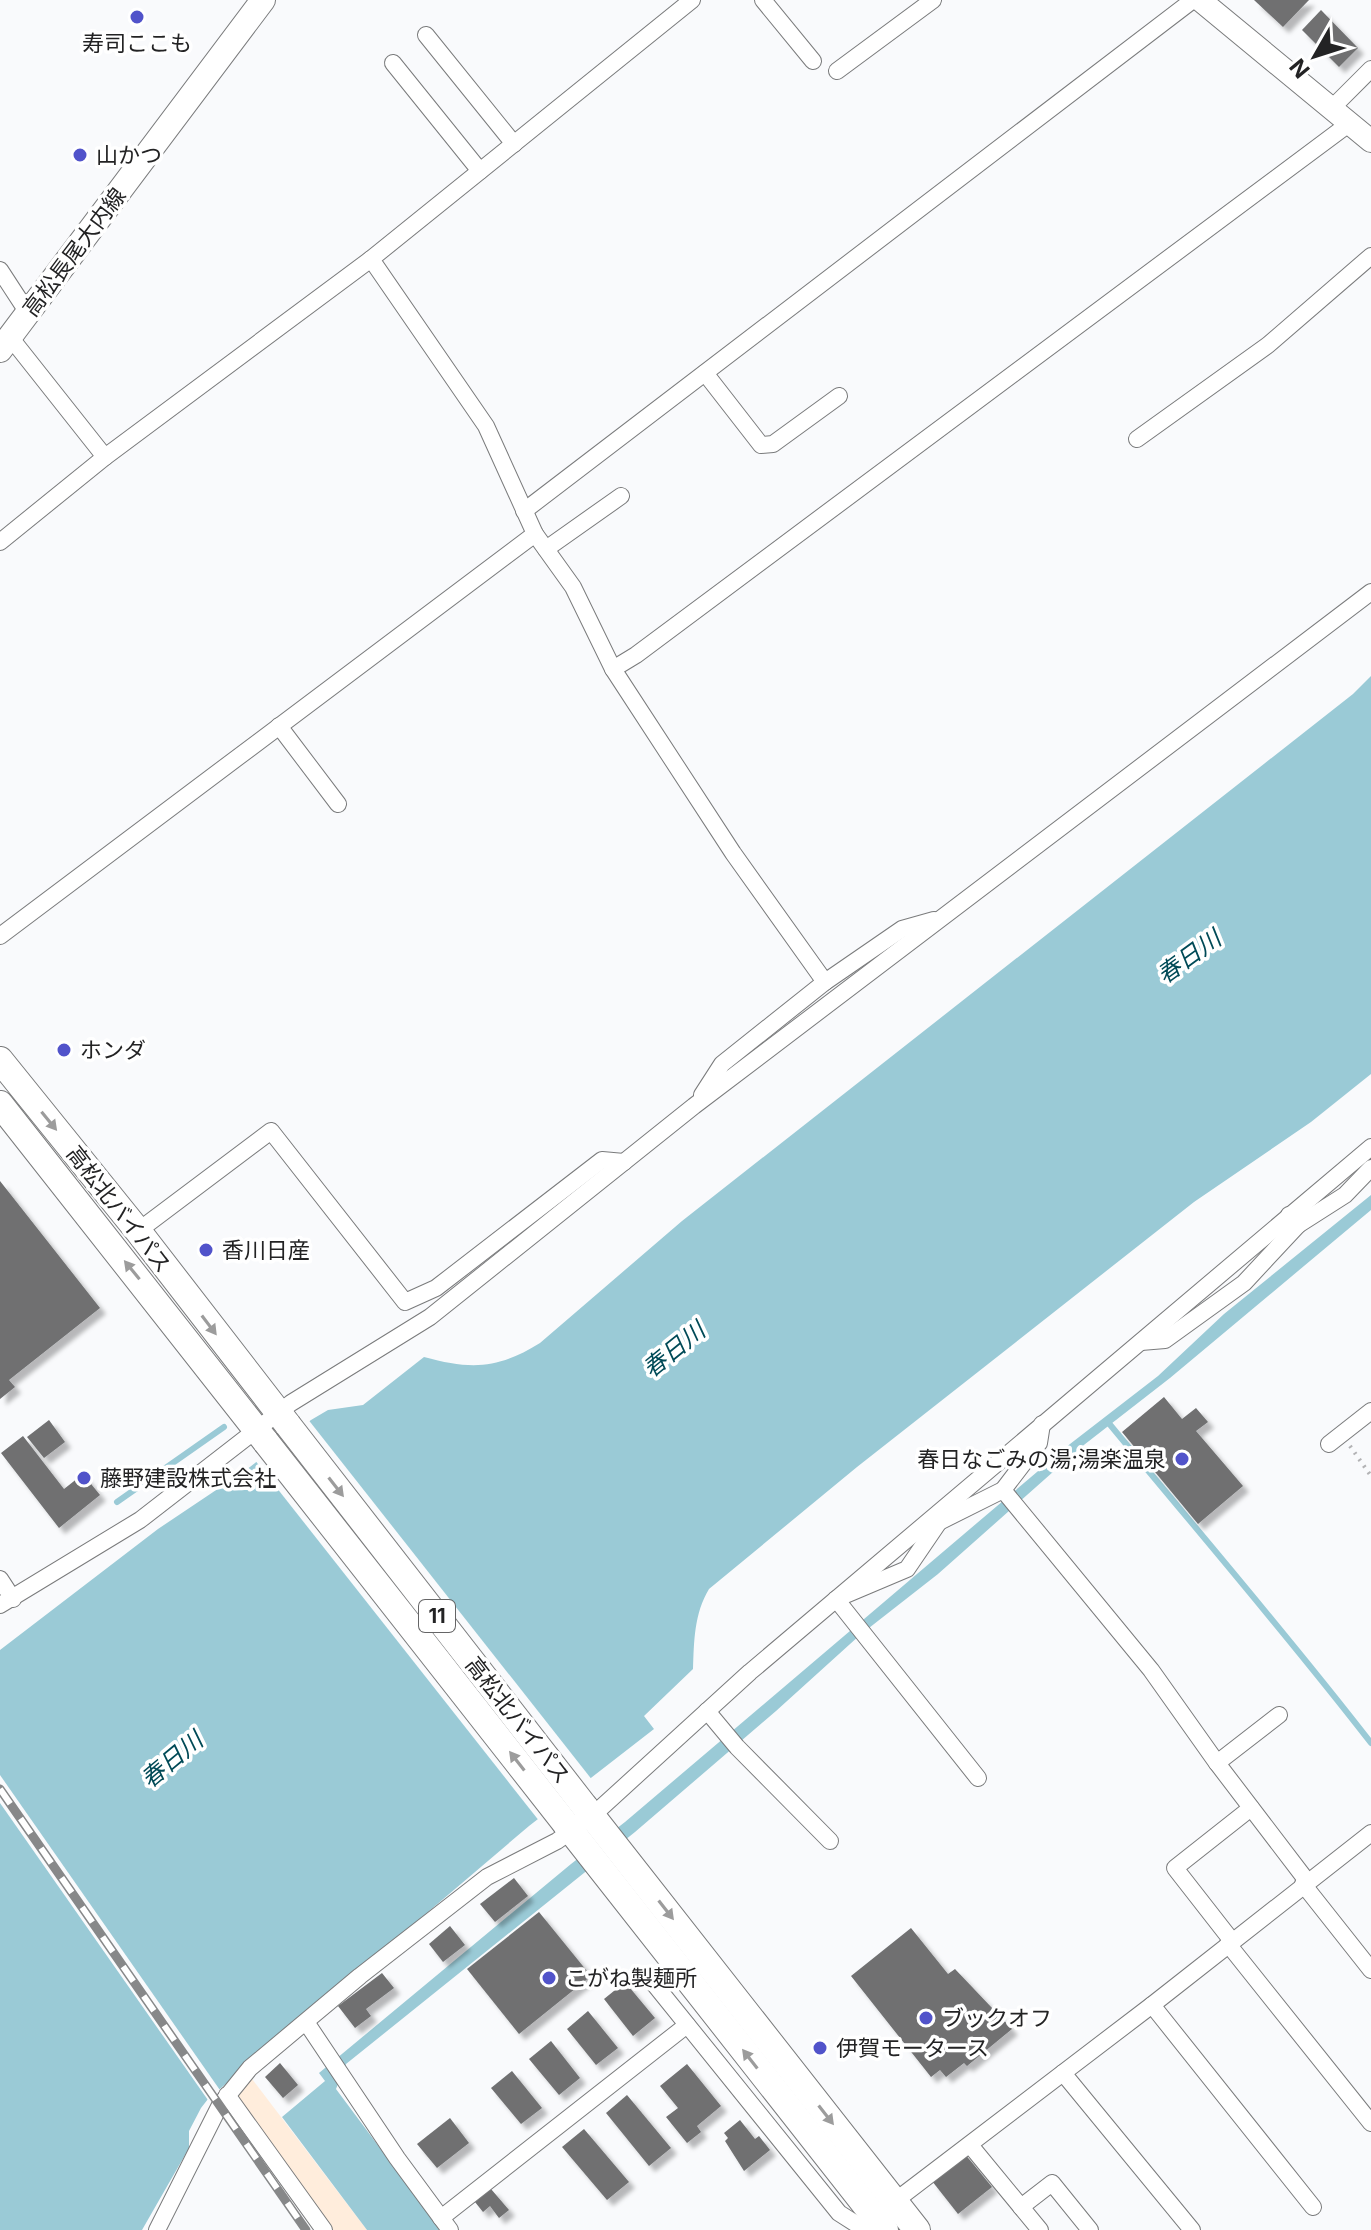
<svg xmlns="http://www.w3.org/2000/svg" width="1371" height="2230" font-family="Inter,'Noto Sans JP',sans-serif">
  <defs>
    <filter id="shadow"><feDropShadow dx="6" dy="6" stdDeviation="2" flood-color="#0004"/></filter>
  </defs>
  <rect width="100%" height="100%" fill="#f9fafc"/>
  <polygon fill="#ffeddc" points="249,2075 367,2230 327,2230 231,2096"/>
  <g fill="#9acad6">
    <path d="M1371 676V1074L1311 1122 1194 1202 857 1467 709 1589C694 1614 694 1641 693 1669L644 1716 654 1729 529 1826 208 2099 201 2108 189 2131V2148L142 2230H0V1650L158 1529 246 1470 311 1420 328 1410 363 1405 424 1357C472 1370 498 1369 540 1343L682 1221 1353 694Z"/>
    <polygon points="1371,1195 1371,1210 1170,1378 1080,1448 938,1574 860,1635 776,1711 635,1832 346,2064 336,2089 441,2230 367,2230 282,2117 325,2081 319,2073 571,1864 625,1822 1070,1444 1158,1376 1224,1314"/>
  </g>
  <g fill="#f9fafc">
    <polygon points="307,1418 593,1781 540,1822 254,1459"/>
    <polygon points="0,1775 222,2093 210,2103 0,1803"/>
  </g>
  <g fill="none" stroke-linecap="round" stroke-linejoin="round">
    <g stroke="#9acad6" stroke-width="6">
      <path d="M1107 1421C1195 1528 1286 1633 1371 1743"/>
      <polyline points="117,1502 224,1427"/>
    </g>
  </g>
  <g fill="#6f7071" filter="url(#shadow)">
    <polygon points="1254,0 1309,0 1283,27"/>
    <polygon points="1321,10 1358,48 1339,67 1302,30"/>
    <polygon points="0,1181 100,1308 9,1380 15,1387 0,1399"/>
    <polygon points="1164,1397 1182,1419 1196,1408 1208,1422 1196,1431 1243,1486 1198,1524 1122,1432"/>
    <polygon points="49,1420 65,1442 44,1458 27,1437"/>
    <polygon points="23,1436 64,1489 83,1474 100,1495 59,1528 1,1453"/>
    <polygon points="514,1878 528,1896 495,1922 480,1904"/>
    <polygon points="539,1912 591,1976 519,2034 467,1969"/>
    <polygon points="450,1926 465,1945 443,1962 429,1944"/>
    <polygon points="911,1928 948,1974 955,1969 1012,2029 967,2066 964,2063 946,2077 940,2070 931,2077 851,1976"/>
    <polygon points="382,1973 394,1988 366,2009 371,2016 355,2028 338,2006"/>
    <polygon points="625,1982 655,2018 633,2036 604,1999"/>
    <polygon points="588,2011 618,2048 596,2065 567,2029"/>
    <polygon points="551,2041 580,2078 559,2095 529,2059"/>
    <polygon points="280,2063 298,2085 283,2098 265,2077"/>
    <polygon points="687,2064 721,2106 697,2126 701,2132 687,2143 666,2117 678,2108 660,2086"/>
    <polygon points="512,2071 542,2108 521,2124 491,2088"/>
    <polygon points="627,2095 671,2148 649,2166 606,2113"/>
    <polygon points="450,2118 469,2143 437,2168 417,2144"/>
    <polygon points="740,2120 755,2139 759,2136 770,2150 744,2171 725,2141 728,2138 724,2133"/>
    <polygon points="584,2129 629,2182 607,2200 562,2147"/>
    <polygon points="965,2154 992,2187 958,2214 932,2181"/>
    <polygon points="491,2189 509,2210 499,2218 490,2206 483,2212 475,2202"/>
  </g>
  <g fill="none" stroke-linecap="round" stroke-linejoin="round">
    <defs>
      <g id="minor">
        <polyline points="692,0 371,259 486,426 535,534 573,587 613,669 733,853 825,982 902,929 934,920"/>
        <polyline points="763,0 813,61"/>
        <polyline points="426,35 514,144"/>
        <polyline points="393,63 480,171"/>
        <polyline points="837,71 933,0"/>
        <polyline points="1332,108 1371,69"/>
        <polyline points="0,270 28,313"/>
        <polyline points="10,337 105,457 371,259"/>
        <polyline points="705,373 761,445 773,444 839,396"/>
        <polyline points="1137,439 1268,345 1371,256"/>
        <polyline points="524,511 1193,0"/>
        <polyline points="0,542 105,457"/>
        <polyline points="546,549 621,496"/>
        <polyline points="613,669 636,655 1350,123"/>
        <polyline points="279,726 338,804"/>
        <polyline points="0,936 535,534"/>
        <polyline points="702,1095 722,1064 825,982"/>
        <polyline points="1298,1225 1345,1195 1371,1168"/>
        <polyline points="138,1231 271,1131 405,1302 436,1288 602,1160 624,1162"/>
        <polyline points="1141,1342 1165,1340 1244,1283 1298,1225 1289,1215"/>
        <polyline points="1329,1444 1371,1411"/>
        <polyline points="1003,1490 1151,1670 1217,1763 1307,1881"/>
        <polyline points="936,1518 939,1522 1003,1490 1039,1443 1042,1424"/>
        <polyline points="939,1522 907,1569 836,1599 978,1778"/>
        <polyline points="0,1579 13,1599"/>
        <polyline points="0,1605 140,1520 291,1403 430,1317 694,1106 1371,592"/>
        <polyline points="707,1711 737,1747 830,1841"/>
        <polyline points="1217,1763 1279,1715"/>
        <polyline points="1303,1884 1371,1970"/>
        <polyline points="1232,1941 1175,1868 1251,1808"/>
        <polyline points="1228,1944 1371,2123"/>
        <polyline points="651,1980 839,2213 861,2227 1152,2005 1371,1833"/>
        <polyline points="1152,2005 1313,2207"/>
        <polyline points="306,2022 397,2158 450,2230"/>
        <polyline points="1063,2073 1192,2230"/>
        <polyline points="227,2095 324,2230"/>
        <polyline points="970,2145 1040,2230"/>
        <polyline points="1021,2207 1052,2183 1090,2230"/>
        <polyline points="441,2218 687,2025"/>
        <polyline points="157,2230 220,2105 250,2068 360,1976 487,1877 557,1841 592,1816 750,1672 1371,1147"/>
      </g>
      <polyline id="secondary" points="1200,0 1371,141"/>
      <polyline id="primary" points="0,350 263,0"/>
      <g id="trunk">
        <polyline points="0,1060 138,1231 288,1425"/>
        <polyline points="0,1104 266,1442"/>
        <polyline points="585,1807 917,2230"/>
        <polyline points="565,1823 885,2230"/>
      </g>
    </defs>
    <use href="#minor" stroke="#7a7b7c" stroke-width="18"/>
    <use href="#secondary" stroke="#7a7b7c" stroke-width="24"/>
    <use href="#primary" stroke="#7a7b7c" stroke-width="26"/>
    <use href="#trunk" stroke="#7a7b7c" stroke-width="28"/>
    <polyline stroke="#b3b3b5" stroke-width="4" stroke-dasharray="2 6" stroke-linecap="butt" points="1350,1446 1371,1476"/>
    <use href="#minor" stroke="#fff" stroke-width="16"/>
    <use href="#secondary" stroke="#fff" stroke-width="22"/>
    <use href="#primary" stroke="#fff" stroke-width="24"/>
    <use href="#trunk" stroke="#fff" stroke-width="26"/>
    <defs>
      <polyline id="rail" points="0,1789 306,2230"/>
    </defs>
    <use href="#rail" stroke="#878889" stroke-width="9"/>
    <use href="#rail" stroke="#fff" stroke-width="6" stroke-dasharray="18" stroke-linecap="butt"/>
    <defs>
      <g id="trunk-bridge">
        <polyline points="288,1425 585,1807"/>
        <polyline points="266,1442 565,1823"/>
      </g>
    </defs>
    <use href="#trunk-bridge" stroke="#7a7b7c" stroke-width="28" stroke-linecap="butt"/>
    <use href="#trunk-bridge" stroke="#fff" stroke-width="26"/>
  </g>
  <defs><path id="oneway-solid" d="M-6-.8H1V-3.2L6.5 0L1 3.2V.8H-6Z" transform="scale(2)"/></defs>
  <g fill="#9c9c9c">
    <use href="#oneway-solid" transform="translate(49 1121) rotate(51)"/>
    <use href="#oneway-solid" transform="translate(132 1270) rotate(-129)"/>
    <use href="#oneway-solid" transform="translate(209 1325) rotate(53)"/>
    <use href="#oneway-solid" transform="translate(336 1487) rotate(52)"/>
    <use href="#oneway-solid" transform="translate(517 1761) rotate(-128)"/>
    <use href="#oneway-solid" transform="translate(666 1910) rotate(52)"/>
    <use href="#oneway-solid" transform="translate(750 2059) rotate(-128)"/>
    <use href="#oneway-solid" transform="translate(826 2115) rotate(52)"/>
  </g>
  <g fill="#5153ca" stroke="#fff" stroke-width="3">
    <circle cx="137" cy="17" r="8"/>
    <circle cx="80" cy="155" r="8"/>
    <circle cx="64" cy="1050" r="8"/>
    <circle cx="206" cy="1250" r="8"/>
    <circle cx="1182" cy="1459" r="8"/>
    <circle cx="84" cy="1478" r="8"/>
    <circle cx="549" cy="1978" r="8"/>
    <circle cx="926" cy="2018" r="8"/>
    <circle cx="820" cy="2048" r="8"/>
  </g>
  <g text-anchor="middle" stroke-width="7" stroke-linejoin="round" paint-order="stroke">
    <rect fill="#fff" stroke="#656566" stroke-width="2" x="419" y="1600" width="36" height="32" rx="6"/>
    <g font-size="20" font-weight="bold" fill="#232324">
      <text x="437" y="1623">11</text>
    </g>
    <g font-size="22" fill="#232324" stroke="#fff" text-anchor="start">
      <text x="137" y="51" text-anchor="middle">寿司ここも</text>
      <text x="96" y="163">山かつ</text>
      <text x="80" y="1058">ホンダ</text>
      <text x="222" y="1258">香川日産</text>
      <text x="1166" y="1467" text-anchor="end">春日なごみの湯;湯楽温泉</text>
      <text x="100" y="1486">藤野建設株式会社</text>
      <text x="565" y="1986">こがね製麺所</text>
      <text x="942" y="2026">ブックオフ</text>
      <text x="836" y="2056">伊賀モータース</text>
    </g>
    <g font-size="22" fill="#232324" stroke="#fff">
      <text transform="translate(74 252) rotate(-53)" y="8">高松長尾大内線</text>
      <text transform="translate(119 1209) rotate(52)" y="8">高松北バイパス</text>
      <text transform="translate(518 1720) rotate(52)" y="8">高松北バイパス</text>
    </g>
    <g font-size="24" font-style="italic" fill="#004a57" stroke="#fff">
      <text transform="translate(1189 957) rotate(-36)" y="8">春日川</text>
      <text transform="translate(674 1350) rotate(-39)" y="8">春日川</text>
      <text transform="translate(172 1760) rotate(-40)" y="8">春日川</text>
    </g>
  </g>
  <g transform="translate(1315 56) rotate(231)" stroke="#ffffff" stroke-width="6" paint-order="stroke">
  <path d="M0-6L14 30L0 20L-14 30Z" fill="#232324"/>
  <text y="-12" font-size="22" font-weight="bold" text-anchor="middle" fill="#232324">N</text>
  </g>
</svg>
